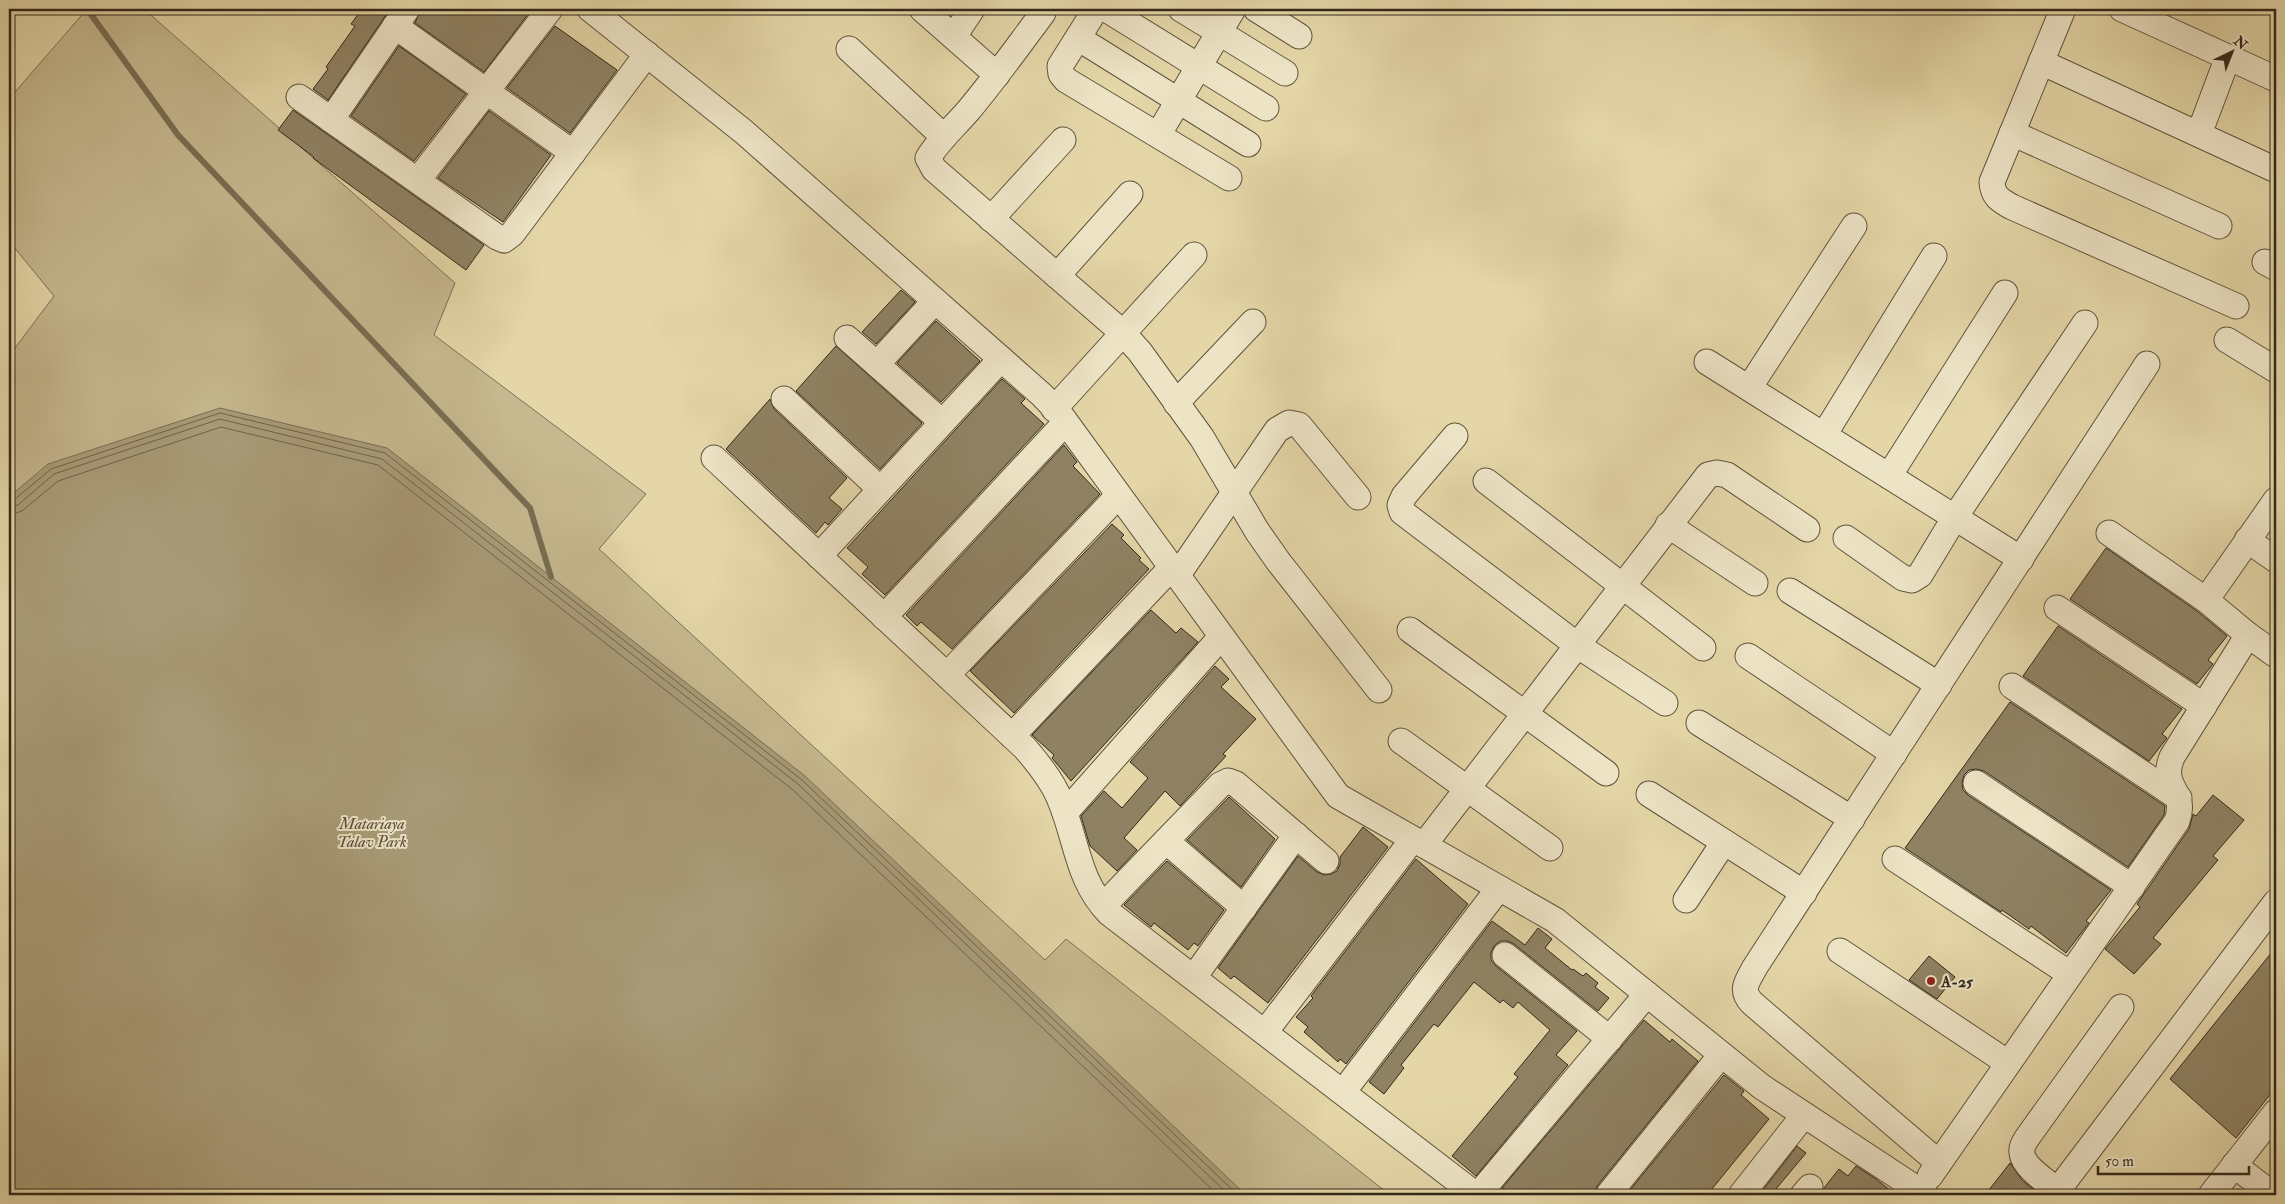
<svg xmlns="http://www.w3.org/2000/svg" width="2285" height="1204" font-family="'IM FELL Double Pica',serif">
  <rect width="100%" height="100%" fill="#e4d6a7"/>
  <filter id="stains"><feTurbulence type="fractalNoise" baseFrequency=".004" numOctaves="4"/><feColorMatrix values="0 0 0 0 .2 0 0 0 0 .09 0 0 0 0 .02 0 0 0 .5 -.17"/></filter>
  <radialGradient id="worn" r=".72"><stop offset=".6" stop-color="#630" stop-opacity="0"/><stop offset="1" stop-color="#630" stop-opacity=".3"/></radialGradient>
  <polygon fill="#c6b88f" stroke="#7c7054" points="87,9 144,9 455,283 434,335 646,494 599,549 1045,960 1066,939 1390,1195 9,1195 9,356 54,296 9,241 9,99"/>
  <polygon fill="#a89b77" stroke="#796d52" points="220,408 387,448 805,776 1246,1195 9,1195 9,497 48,464"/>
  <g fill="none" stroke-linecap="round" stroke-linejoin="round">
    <g stroke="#6e6248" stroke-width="1">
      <polyline points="9,501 14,500 51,469 220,413 385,453 802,780 1238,1195"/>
      <polyline points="9,507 18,505 54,474 220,419 382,459 798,784 1229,1195"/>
      <polyline points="9,515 22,511 58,481 221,427 378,465 793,790 1218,1195"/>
    </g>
    <polyline stroke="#796d52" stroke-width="6" points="87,9 178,135 530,508 551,577"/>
  </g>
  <g fill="#8f8263" stroke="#33281a">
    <polygon points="362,9 390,9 328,100 313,89 328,69 326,67 355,26 351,24"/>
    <polygon points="421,9 532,9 484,72 415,23"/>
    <polygon points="555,26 617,70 570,133 507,88"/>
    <polygon points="399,46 466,94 414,161 351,116"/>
    <polygon points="293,110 484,245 466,270 313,158 314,157 278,130"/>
    <polygon points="489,111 551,155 503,222 438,178"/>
    <polygon points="901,290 915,302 876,344 862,332"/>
    <polygon points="936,321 980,361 941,402 897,363"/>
    <polygon points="836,346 922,423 880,469 796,391"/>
    <polygon points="1002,379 1025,399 1021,403 1044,424 885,595 862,574 868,567 847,548"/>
    <polygon points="770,399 774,409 847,478 829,498 842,509 828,525 825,522 816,533 726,449"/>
    <polygon points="1064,445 1077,462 1073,466 1100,494 952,649 921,622 917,626 906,615"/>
    <polygon points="1112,524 1124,535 1121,538 1141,558 1139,560 1149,569 1014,713 970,671"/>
    <polygon points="2106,548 2197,611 2227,636 2208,660 2213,664 2197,684 2070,599"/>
    <polygon points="1151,610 1176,633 1181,628 1198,642 1071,781 1052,758 1054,755 1032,735"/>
    <polygon points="2058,626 2182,709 2162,734 2167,738 2149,761 2023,676"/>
    <polygon points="1215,666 1229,679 1221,687 1256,719 1223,754 1226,756 1180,806 1165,791 1124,838 1137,850 1117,871 1090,846 1081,816 1104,791 1122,808 1148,778 1130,762"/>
    <polygon points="2010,702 2165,806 2164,815 2128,867 1984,771 1976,769 1969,770 1964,775 1962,783 1963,790 1968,795 2111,890 2086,921 2089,923 2066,953 2031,926 2029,929 2002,910 2001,912 1905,848"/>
    <polygon points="2213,795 2244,820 2213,856 2218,860 2153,938 2161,944 2134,974 2105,949 2140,907 2137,904 2189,829 2193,814 2196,816"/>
    <polygon points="1229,797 1275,839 1241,887 1187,840"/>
    <polygon points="1363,827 1388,847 1268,1003 1234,976 1231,979 1218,968 1298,856 1317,872 1324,875 1331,874 1337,871 1340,864 1340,857"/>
    <polygon points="1416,859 1468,904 1346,1064 1340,1059 1338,1062 1304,1032 1308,1027 1296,1017 1313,998 1311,996"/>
    <polygon points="1167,861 1224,910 1198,946 1194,943 1188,950 1154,923 1151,927 1124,905"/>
    <polygon points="1492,921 1525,945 1538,928 1552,939 1545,948 1572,970 1573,969 1583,976 1586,973 1598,983 1595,987 1609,998 1598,1011 1514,944 1508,941 1500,941 1494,946 1491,953 1491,960 1496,966 1577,1031 1556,1055 1568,1065 1476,1176 1452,1156 1518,1077 1514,1074 1550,1030 1518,1002 1513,1008 1503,1000 1500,1003 1474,982 1438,1027 1434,1024 1401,1065 1404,1068 1384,1094 1369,1082"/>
    <polygon points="2276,947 2276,1087 2236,1138 2170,1079"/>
    <polygon points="1929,956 1955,977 1937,999 1909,980"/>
    <polygon points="1644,1020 1670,1042 1672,1039 1698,1061 1597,1186 1594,1195 1511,1195 1502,1188"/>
    <polygon points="1724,1075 1744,1091 1741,1095 1769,1119 1707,1195 1626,1195"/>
    <polygon points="1797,1146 1806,1153 1771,1195 1759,1195"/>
    <polygon points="2010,1163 2022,1180 2040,1195 1985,1195"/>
    <polygon points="1856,1166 1876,1179 1896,1195 1821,1195 1824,1188 1839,1169 1848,1176"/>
  </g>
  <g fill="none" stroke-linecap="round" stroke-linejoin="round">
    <defs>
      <g id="minor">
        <polyline points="590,9 744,132 1042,395 1060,414 1338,796 1555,920 1762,1087 1926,1195"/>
        <polyline points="922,9 997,75"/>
        <polyline points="1096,9 1060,66 1061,74 1066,80 1229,178"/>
        <polyline points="1106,9 1266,108"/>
        <polyline points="1181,9 1285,73"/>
        <polyline points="1256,9 1299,36"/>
        <path d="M2063 9 1992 182C1993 196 1999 200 2012 207L2236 306"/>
        <polyline points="2122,9 2276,79"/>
        <path d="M1043 13C1018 46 995 79 968 111 955 126 939 140 928 158L934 169 1123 333 1140 352 1202 438 1257 531 1278 561 1379 690"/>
        <polyline points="395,26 573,153"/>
        <polyline points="954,36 972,9"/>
        <polyline points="1078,38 1248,144"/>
        <polyline points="849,49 944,137"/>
        <polyline points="2041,62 2276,170"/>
        <polyline points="299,97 497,237 504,240 512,234 647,54"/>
        <polyline points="331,120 407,9"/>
        <polyline points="2012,133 2219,226"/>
        <polyline points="2199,134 2228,57"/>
        <polyline points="1158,135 1233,9"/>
        <polyline points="418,180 550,9"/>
        <polyline points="991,219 1063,140"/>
        <polyline points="2265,262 2276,268"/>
        <polyline points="1057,276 1130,194"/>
        <polyline points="847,338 942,422"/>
        <polyline points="2227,340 2276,370"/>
        <polyline points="1707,362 2021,559"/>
        <polyline points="877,364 935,301"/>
        <polyline points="1749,388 1854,226"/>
        <polyline points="784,399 880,489"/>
        <polyline points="1176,403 1253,322"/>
        <polyline points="1054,409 1194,255"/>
        <polyline points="1824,435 1934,256"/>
        <polyline points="1455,436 1404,496 1400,505 1402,512 1577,645 1665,703"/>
        <path d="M714 458 1025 748C1038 763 1053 782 1060 800 1077 840 1077 880 1109 913L1476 1195"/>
        <polyline points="1889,476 2005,293"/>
        <polyline points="1486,481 1703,648"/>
        <polyline points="1668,525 1755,583"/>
        <polyline points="2109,533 2206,600 2248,635 2276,655"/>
        <polyline points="1846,538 1903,578 1912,580 1920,575 1955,517 2085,323"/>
        <polyline points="2247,540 2276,560"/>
        <polyline points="819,556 1001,359"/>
        <polyline points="1177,576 1277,430 1289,423 1299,425 1358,497"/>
        <polyline points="1790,591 1939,685"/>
        <polyline points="2206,600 2276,500"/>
        <polyline points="2057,608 2204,706"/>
        <polyline points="884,617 1065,423"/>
        <polyline points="1410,630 1606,773"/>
        <polyline points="1748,656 1894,754"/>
        <polyline points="947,675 1118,496"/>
        <polyline points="2012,686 2179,798"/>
        <polyline points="1699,723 1852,819"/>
        <polyline points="1012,736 1171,568"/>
        <polyline points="1401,741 1550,848"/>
        <polyline points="1976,783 2132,887"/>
        <polyline points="1649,794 1804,893"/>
        <polyline points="1065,813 1221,637"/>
        <polyline points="1166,841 1244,908"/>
        <polyline points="1424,845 1708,475 1717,473 1727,475 1807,529"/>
        <polyline points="1895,859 2070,974"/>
        <polyline points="1686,900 1724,842"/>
        <polyline points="1103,906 1220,785 1228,781 1236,784 1326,861"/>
        <polyline points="1840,951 2008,1063"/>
        <polyline points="1505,955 1610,1039"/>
        <polyline points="1194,977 1296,835"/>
        <polyline points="1265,1032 1413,839"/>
        <polyline points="1343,1092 1499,888"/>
        <path d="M1939 1163 1752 1003C1739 990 1748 980 1755 967L2147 364"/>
        <polyline points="2234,1165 2273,1195"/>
        <path d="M1930 1176 2177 821C2188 790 2159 789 2172 757L2248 635"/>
        <polyline points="2058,1190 2276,902"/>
        <polyline points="1478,1195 1647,994"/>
        <polyline points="1608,1195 1721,1055"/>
        <polyline points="1741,1195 1804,1115"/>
        <polyline points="1803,1195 1810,1187"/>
        <path d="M2064 1195C2053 1186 2023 1168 2022 1153 2021 1147 2024 1143 2027 1138L2121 1007"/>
        <polyline points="2211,1195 2276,1112"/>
      </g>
    </defs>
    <use href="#minor" stroke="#5f543d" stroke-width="27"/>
    <use href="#minor" stroke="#ede4c6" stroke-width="25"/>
  </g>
  <circle fill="#8f2418" stroke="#ede4c6" stroke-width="2" cx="1931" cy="981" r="5"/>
  <g text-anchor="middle" stroke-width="4" stroke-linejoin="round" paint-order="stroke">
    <g font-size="16" font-style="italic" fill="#584c37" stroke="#ede4c6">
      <text x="372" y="829">Matariaya<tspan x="372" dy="18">Talav Park</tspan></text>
    </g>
    <g font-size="16" font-weight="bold" fill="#33281a" stroke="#ede4c6" text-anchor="start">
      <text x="1941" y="987">A-25</text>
    </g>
  </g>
  <rect width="2285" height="1204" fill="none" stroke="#e4d6a7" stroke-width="30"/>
  <rect x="10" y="10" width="2265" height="1184" fill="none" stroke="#33281a" stroke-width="2.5"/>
  <rect x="15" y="15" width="2255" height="1174" fill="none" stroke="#33281a"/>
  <g transform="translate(2232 52) rotate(43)" stroke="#ede4c6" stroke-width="4" paint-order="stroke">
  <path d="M0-4L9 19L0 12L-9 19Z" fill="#33281a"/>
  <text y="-8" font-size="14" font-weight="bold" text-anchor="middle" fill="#33281a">N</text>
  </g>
  <path d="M2098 1166v8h151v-8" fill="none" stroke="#33281a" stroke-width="2.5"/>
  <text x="2105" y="1166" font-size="15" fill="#33281a" stroke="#ede4c6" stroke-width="4" paint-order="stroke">50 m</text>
  <rect width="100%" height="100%" filter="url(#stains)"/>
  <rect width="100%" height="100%" fill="url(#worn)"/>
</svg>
